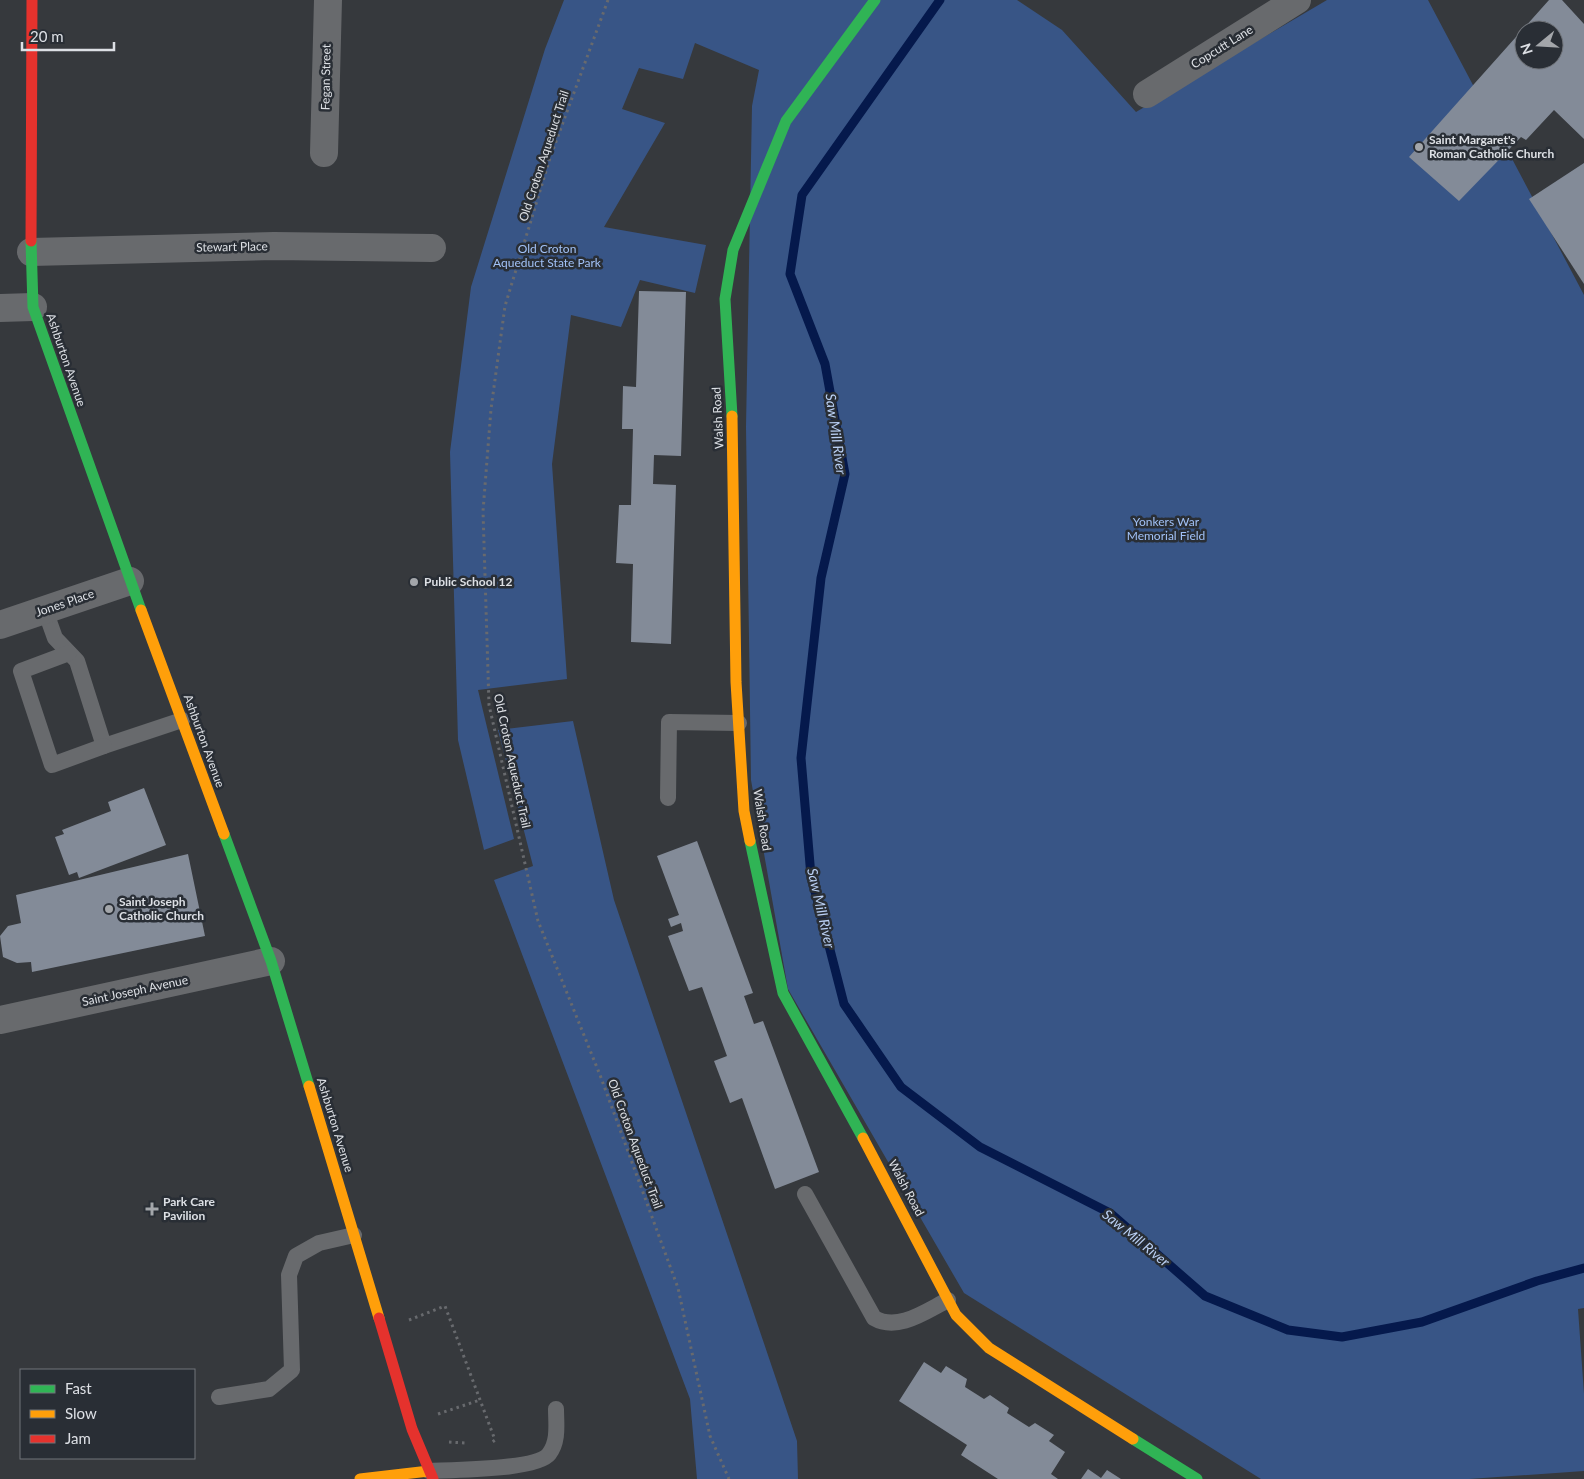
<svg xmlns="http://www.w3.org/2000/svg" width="1584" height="1479" font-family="Lato,sans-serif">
  <rect width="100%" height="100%" fill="#36393d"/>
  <g fill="#385586">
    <polygon points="564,0 1017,0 1062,30 1136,112 1327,0 1428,0 1584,295 1584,1308 1578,1309 1584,1394 1584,1471 1469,1479 1261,1479 964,1293 788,989 751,780 746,427 752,106 759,70 695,43 683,79 639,68 622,109 665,123 604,227 706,245 695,293 640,280 621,327 571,315 552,464 567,679 478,690 514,839 484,850 458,740 450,452 471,287 545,49"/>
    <polygon points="573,721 614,900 797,1441 798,1479 697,1479 690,1399 494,880 533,866 498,730"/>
  </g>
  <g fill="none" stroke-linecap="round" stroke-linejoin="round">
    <polyline stroke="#05194c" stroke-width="9" points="940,0 802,195 790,274 825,364 845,474 821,578 801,758 811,876 844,1004 901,1087 980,1147 1110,1213 1205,1296 1288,1330 1342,1337 1422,1322 1537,1281 1584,1268"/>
  </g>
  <g fill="#838b98" fill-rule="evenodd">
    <path d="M1549 0H1562L1584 24V139L1554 110 1526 140 1521 137 1459 201 1409 157ZM1524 30H1554V60H1524Z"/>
    <polygon points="1584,163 1584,284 1529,199"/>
    <polygon points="639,291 686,292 681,456 654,455 653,484 676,485 671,644 631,642 633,564 616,563 619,505 631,505 633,429 622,429 623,386 636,387"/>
    <polygon points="144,788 166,845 79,878 77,872 69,875 55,837 64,834 62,830 111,811 108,802"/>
    <polygon points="697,841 753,993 744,996 754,1024 763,1021 819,1172 775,1189 742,1098 730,1103 714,1061 727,1056 702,987 689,991 668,936 683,931 681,923 671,927 668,919 679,915 657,856"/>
    <polygon points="188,854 205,936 32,972 31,962 17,963 3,957 0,936 8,926 21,923 16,895"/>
    <polygon points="924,1362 941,1373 946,1366 967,1379 965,1387 984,1399 990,1395 1009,1408 1007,1413 1029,1427 1035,1423 1054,1435 1049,1441 1065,1452 1051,1474 1058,1479 998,1479 961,1455 967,1445 899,1401"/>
    <polygon points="1088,1469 1101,1478 1107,1470 1121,1479 1081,1479"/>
  </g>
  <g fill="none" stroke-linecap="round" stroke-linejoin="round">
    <g stroke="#686a6e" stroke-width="3" stroke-dasharray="2.5 4" stroke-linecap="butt">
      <polyline points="608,0 550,158 505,306 491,409 483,511 489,705 538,921 600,1075 678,1288 710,1436 729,1479"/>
      <polyline points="409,1320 445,1306 495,1440 491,1443"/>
      <polyline points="438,1414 480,1400"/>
      <polyline points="449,1442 465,1443"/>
    </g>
    <g stroke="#686a6d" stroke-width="16">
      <polyline points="45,610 55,638 77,661 104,746 182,720"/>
      <polyline points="69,653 21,671 52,765 104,746"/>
      <polyline points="668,798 669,722 739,723"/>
      <path d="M805 1194 874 1318C898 1332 926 1311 948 1300"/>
      <polyline points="219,1397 269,1389 292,1370 289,1275 296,1256 319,1243 354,1235"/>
      <path d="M429 1471C451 1470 537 1470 549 1454 559 1441 556 1424 556 1409"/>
    </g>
    <g stroke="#686a6d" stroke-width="28">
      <polyline points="1147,94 1297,0"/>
      <polyline points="324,153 328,0"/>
      <polyline points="31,252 274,246 432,248"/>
      <polyline points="0,308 33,307"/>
      <polyline points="0,625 130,581"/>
      <polyline points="0,1020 271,961"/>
    </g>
    <g stroke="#30b455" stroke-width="11">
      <polyline points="31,241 33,307 141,610"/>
      <polyline points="732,416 725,299 733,250 786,121 875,0"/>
      <polyline points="224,834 271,961 309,1086"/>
      <polyline points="750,841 783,993 863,1138"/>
      <polyline points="1133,1439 1197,1479"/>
    </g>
    <g stroke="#ff9f0a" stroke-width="11">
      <polyline points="732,416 736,682 744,811 750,841"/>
      <polyline points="141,610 224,834"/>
      <polyline points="309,1086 379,1318"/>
      <polyline points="863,1138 956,1315 989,1348 1133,1439"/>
      <polyline points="360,1479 429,1471"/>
    </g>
    <g stroke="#e5322d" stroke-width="11">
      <polyline points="31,241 32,0"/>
      <polyline points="379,1318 412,1429 433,1479"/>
    </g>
  </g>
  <g fill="#a3a6aa" stroke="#292e35" stroke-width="2">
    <circle cx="1419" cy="147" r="5"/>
    <circle cx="414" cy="582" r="5"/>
    <circle cx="109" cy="909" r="5"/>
    <path d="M149.5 1201.5h5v5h5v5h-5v5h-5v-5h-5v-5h5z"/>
  </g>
  <g text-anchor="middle" stroke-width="5" stroke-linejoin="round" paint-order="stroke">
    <g font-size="12" fill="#dde0e5" stroke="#292e35">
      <text transform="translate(1222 47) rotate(-32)" y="4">Copcutt Lane</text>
      <text transform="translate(326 77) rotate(-89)" y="4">Fegan Street</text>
      <text transform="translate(544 156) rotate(-72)" y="4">Old Croton Aqueduct Trail</text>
      <text transform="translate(232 247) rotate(-1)" y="4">Stewart Place</text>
      <text transform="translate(66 360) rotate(71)" y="4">Ashburton Avenue</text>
      <text transform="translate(718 418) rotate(-93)" y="4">Walsh Road</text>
      <text transform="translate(65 603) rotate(-19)" y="4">Jones Place</text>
      <text transform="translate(204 741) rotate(70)" y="4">Ashburton Avenue</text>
      <text transform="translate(512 761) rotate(78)" y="4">Old Croton Aqueduct Trail</text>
      <text transform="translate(762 820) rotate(81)" y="4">Walsh Road</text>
      <text transform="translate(135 991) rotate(-12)" y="4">Saint Joseph Avenue</text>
      <text transform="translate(335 1125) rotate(73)" y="4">Ashburton Avenue</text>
      <text transform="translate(635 1144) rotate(70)" y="4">Old Croton Aqueduct Trail</text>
      <text transform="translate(906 1188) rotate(62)" y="4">Walsh Road</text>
    </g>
    <g font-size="12" font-weight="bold" fill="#dde0e5" stroke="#292e35" text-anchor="start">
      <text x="1429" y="144">Saint Margaret's<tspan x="1429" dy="14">Roman Catholic Church</tspan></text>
      <text x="424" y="586">Public School 12</text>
      <text x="119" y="906">Saint Joseph<tspan x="119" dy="14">Catholic Church</tspan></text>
      <text x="163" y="1206">Park Care<tspan x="163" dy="14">Pavilion</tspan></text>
    </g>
    <g font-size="12" fill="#a1c1f6" stroke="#292e35">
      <text x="547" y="253">Old Croton<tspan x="547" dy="14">Aqueduct State Park</tspan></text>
      <text x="1166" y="526">Yonkers War<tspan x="1166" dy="14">Memorial Field</tspan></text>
    </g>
    <g font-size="14" font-style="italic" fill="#bad0f4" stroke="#292e35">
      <text transform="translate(836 434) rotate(82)" y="5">Saw Mill River</text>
      <text transform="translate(821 908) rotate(77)" y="5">Saw Mill River</text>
      <text transform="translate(1136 1238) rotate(39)" y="5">Saw Mill River</text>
    </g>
  </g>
  <rect x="20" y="1369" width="175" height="90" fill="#292e35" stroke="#71757b"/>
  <rect x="30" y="1385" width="25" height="8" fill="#30b455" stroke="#71757b"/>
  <text x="65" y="1394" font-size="15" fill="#dde0e5">Fast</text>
  <rect x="30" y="1410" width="25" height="8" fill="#ff9f0a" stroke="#71757b"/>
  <text x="65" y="1419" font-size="15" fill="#dde0e5">Slow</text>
  <rect x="30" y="1435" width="25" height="8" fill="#e5322d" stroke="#71757b"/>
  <text x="65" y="1444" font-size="15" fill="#dde0e5">Jam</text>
  <g transform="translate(1539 45) rotate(252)"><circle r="24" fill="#292e35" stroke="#71757b"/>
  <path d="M0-4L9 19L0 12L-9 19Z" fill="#a3a6aa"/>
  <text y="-8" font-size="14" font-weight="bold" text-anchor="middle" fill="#dde0e5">N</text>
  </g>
  <path d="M22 42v8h92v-8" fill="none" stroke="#dde0e5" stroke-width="2.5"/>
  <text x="30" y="42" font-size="15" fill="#dde0e5" stroke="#292e35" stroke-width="4" paint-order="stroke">20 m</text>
</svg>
